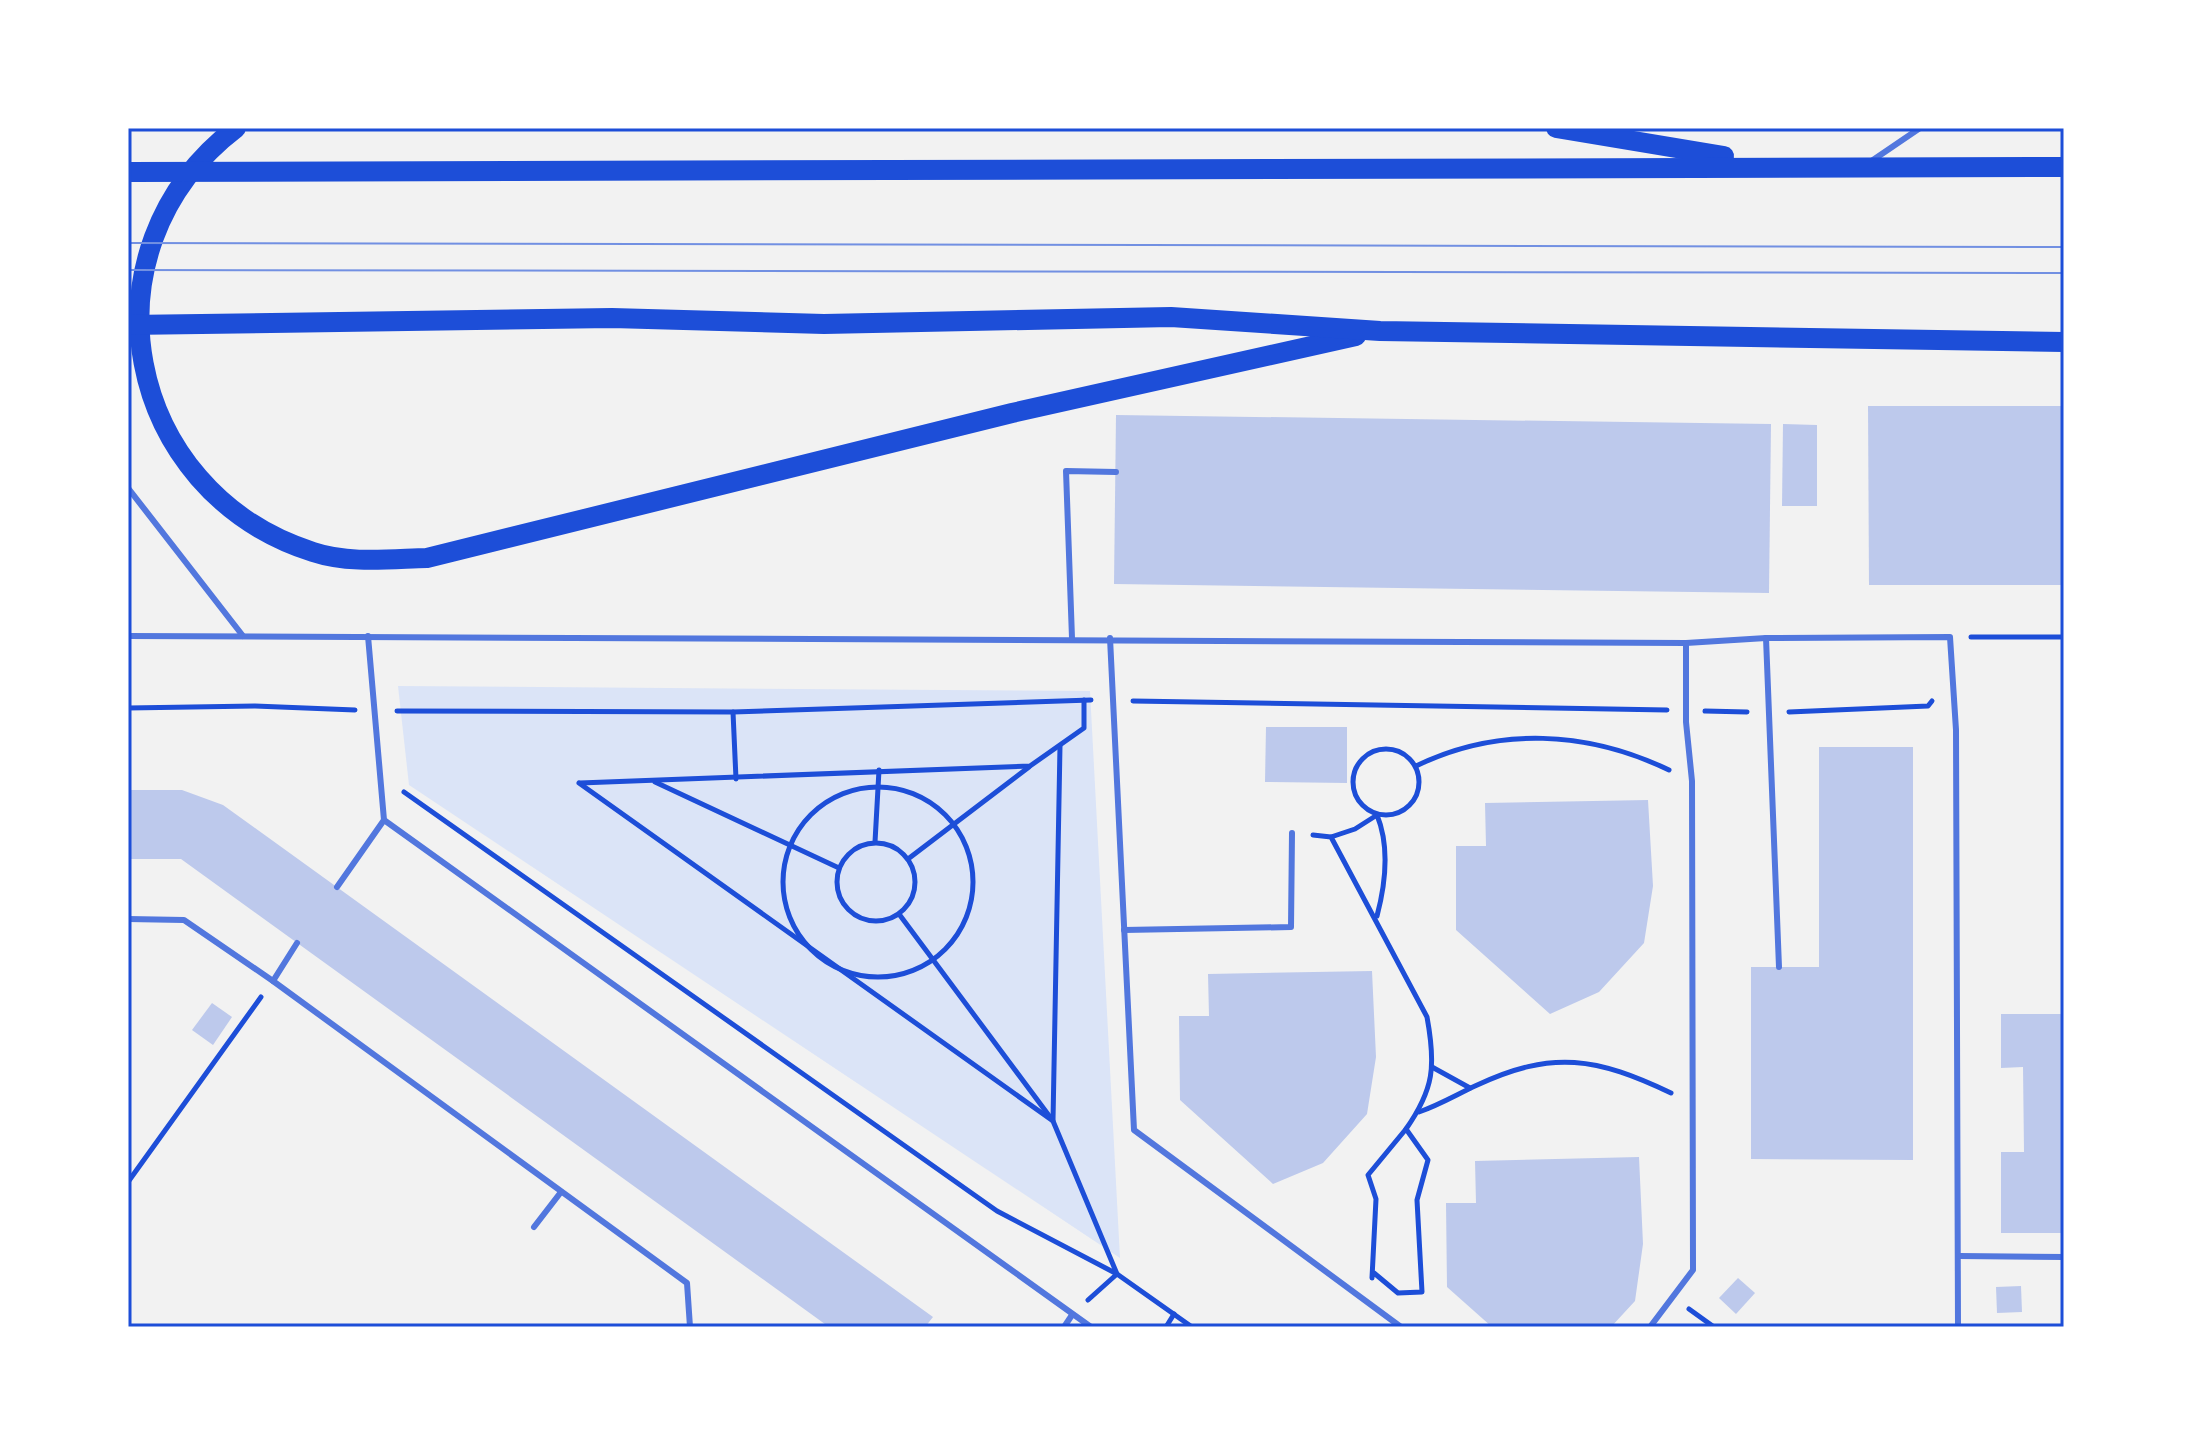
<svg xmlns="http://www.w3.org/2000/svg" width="2192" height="1455" font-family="'DejaVu Sans',sans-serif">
  <rect width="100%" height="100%" fill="#f2f2f2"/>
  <polygon fill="#dbe4f7" points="398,686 1090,691 1120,1258 409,785"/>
  <g fill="#bdc9ec">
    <polygon points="1868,406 2064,406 2064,585 1869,585"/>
    <polygon points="1116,415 1771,424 1769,593 1114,584"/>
    <polygon points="1783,424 1817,425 1817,506 1782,506"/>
    <polygon points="1266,727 1347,727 1347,783 1265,782"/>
    <polygon points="1819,747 1913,747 1913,1160 1751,1159 1751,967 1819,967"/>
    <polygon points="128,790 182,790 223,805 933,1317 925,1327 829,1327 181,859 128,859"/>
    <polygon points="1648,800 1653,886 1644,943 1599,992 1550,1014 1456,930 1456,846 1486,846 1485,803"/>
    <polygon points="1372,971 1376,1057 1367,1114 1323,1163 1273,1184 1180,1100 1179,1016 1209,1016 1208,974"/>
    <polygon points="212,1003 232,1017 213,1045 192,1030"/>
    <polygon points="2001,1014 2064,1014 2064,1233 2001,1233 2001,1152 2024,1152 2023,1067 2001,1068"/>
    <polygon points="1639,1157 1643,1244 1635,1301 1611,1327 1492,1327 1447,1287 1446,1203 1476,1203 1475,1161"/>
    <polygon points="1738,1278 1755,1293 1736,1314 1719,1298"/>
    <polygon points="2021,1286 2022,1312 1997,1313 1996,1287"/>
  </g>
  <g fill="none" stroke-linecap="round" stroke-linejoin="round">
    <g stroke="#1d4ed8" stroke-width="5">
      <polyline points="1971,637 2064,637"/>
      <polyline points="1133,701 1667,710"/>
      <polyline points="128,708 255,706 355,710"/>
      <polyline points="397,711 733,712 1091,700"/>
      <polyline points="1705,711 1747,712"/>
      <polyline points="733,712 736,779"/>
      <polyline points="1789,712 1928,706 1932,701"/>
      <circle cx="1386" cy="782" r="33"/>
      <path d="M1416 766C1498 726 1588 731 1669 770"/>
      <polyline points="655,782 839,868"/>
      <polyline points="579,783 1053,1121 1060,746"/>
      <polyline points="580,783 1030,766 1084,728 1084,700"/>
      <circle cx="878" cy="882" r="95"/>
      <polyline points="404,792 997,1211 1117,1274 1192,1327"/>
      <path d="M1313 835 1331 837 1427 1017C1436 1066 1434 1089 1406 1129"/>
      <path d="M1331 837 1355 829 1377 815C1390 847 1386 882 1377 916"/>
      <polyline points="875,842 879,770"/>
      <circle cx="876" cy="882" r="39"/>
      <polyline points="908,859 1029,767"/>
      <polyline points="899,914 1053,1121 1117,1274 1088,1300"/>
      <polyline points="1432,1067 1470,1088"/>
      <path d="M1419 1112C1439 1105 1456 1095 1475 1086 1553 1049 1597 1058 1671 1093"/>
      <polyline points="128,1182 261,997"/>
      <polyline points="1372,1278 1376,1199 1368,1175 1406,1129 1428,1160 1417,1200 1422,1292 1398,1293 1374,1273"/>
      <polyline points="1689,1309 1714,1327"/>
      <polyline points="1166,1327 1174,1314"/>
    </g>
    <g stroke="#5277de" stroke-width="6">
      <polyline points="1870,162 1920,128"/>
      <polyline points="128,488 243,636"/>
      <polyline points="128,636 1686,643 1766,638 1950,637 1956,730 1958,1327"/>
      <polyline points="368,636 384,820 1091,1327"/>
      <polyline points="1072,638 1066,471 1116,472"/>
      <polyline points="1110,638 1134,1130 1401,1327"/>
      <polyline points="1766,638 1779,967"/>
      <polyline points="337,887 384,820"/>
      <polyline points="128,919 184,920 273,981 687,1283 690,1327"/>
      <polyline points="1124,930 1291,927 1292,833"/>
      <polyline points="273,981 297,943"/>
      <polyline points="534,1227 561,1192"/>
      <polyline points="1959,1256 2064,1257"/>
      <polyline points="1064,1327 1072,1315"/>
      <polyline points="1650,1327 1693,1270 1692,781 1686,722 1686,643"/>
    </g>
    <g stroke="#1d4ed8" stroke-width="20">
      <path d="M236 128C76 250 124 492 313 552 349 564 390 559 427 558L1012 413 1356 336"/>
      <polyline points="1556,128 1724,156"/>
      <polyline points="128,172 2064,167"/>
      <polyline points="128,325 612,318 824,324 1171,317 1380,331 2064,342"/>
    </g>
    <g stroke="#7290e2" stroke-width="2">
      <polyline points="128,243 2064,247"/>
      <polyline points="128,270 2064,273"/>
    </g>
  </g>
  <rect width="2192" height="1455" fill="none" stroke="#ffffff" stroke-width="260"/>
  <rect x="130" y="130" width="1932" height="1195" fill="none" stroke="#1d4ed8" stroke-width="3"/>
</svg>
